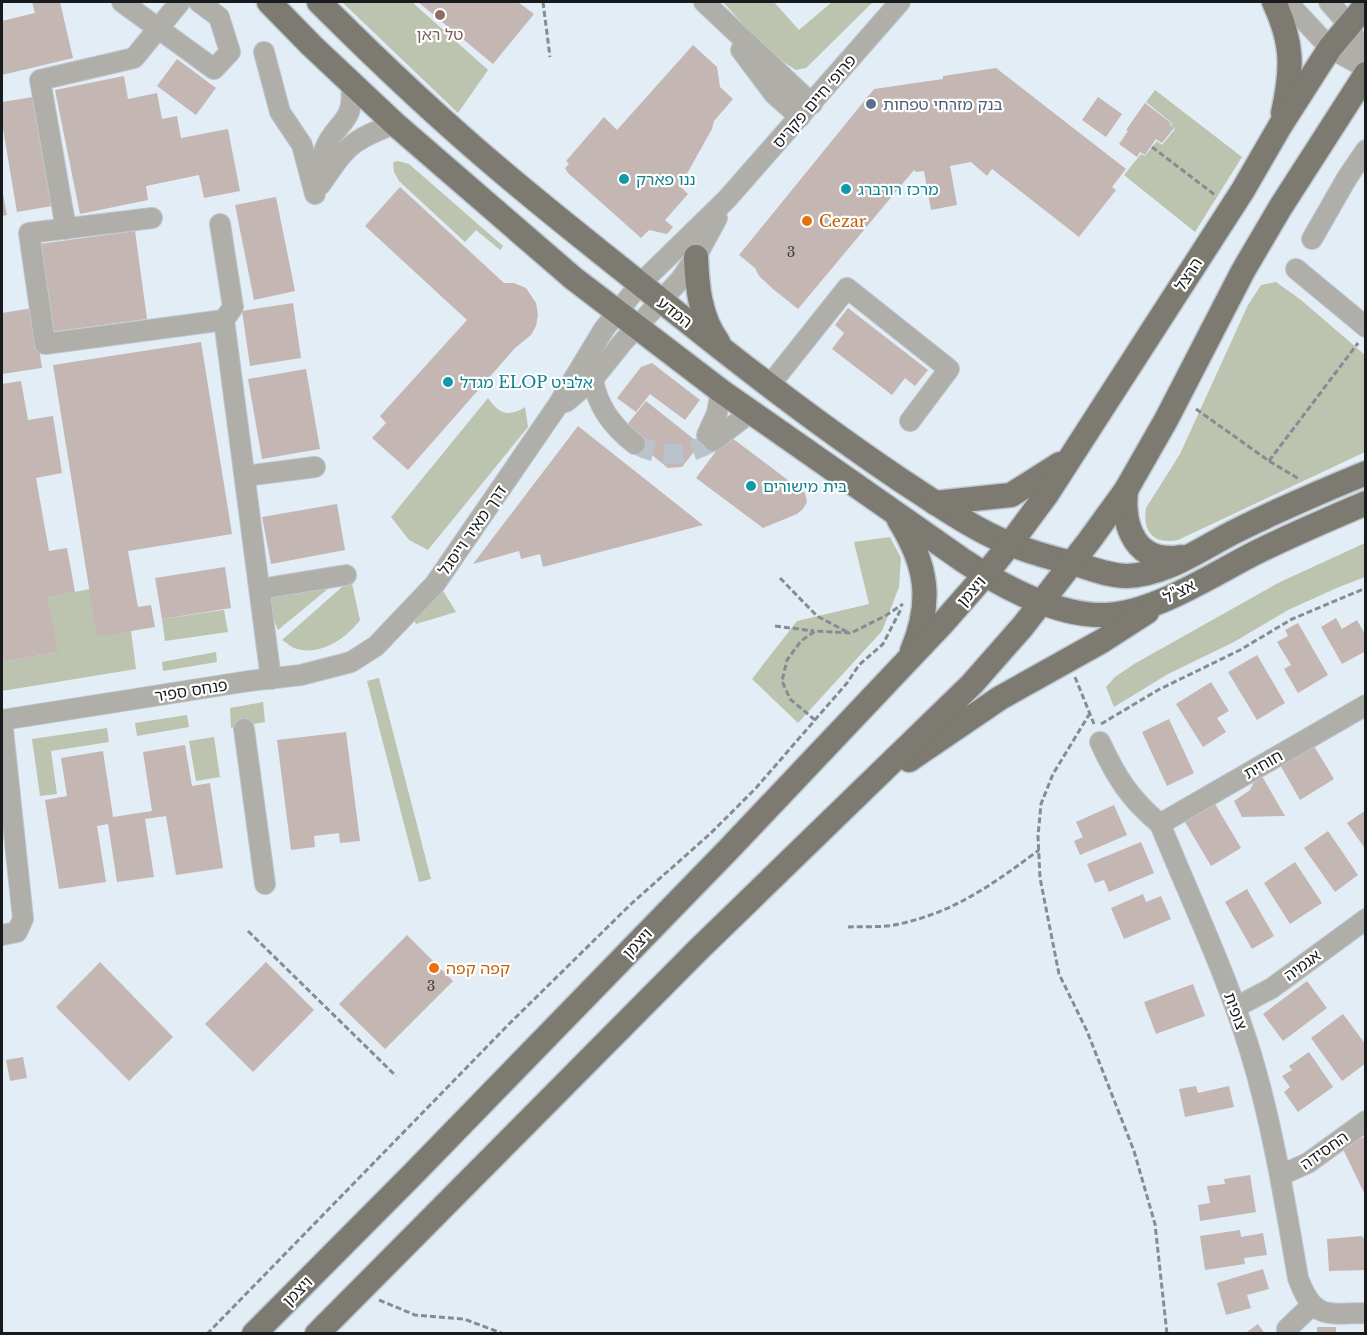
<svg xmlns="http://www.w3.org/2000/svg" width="1367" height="1335" font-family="'Libre Baskerville','Noto Sans Hebrew',serif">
  <rect width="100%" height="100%" fill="#e3edf6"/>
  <g fill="#bcc3af">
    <polygon points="342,2 412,2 488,70 458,113"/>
    <polygon points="723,2 774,2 799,30 832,2 873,2 806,68 796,70 769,53"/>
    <polygon points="1155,90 1242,157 1195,232 1124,175 1141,154 1145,156 1157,141 1162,145 1175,129 1171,125 1172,123 1146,102"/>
    <polygon points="398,161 409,164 503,246 500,250 476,230 465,242 399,181 394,172 393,162"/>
    <path d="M1276 282 1301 300 1365 355V452L1178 540C1154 545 1142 532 1146 508L1180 454 1248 305 1261 285Z"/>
    <path d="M488 398C498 413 508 418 525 407L528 427 428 550 409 540 391 517Z"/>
    <polygon points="890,537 901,558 899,587 882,631 798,723 752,679 797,621 869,604 854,542"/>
    <polygon points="1365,543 1365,577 1339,587 1288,610 1234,642 1168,674 1114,707 1106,687 1115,677 1134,664 1280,582"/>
    <path d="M351 579 360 620C346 639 319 657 294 648 290 646 286 642 282 640Z"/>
    <polygon points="335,583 278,630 266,600 288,590"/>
    <polygon points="440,586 456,612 416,624 412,616"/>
    <polygon points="90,589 131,631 136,669 2,691 2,662 57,652 48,597"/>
    <polygon points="224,610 228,632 165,641 162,619"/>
    <polygon points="216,652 217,662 163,671 162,662"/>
    <polygon points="379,678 431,879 419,882 367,681"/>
    <polygon points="263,702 265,722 231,728 230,708"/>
    <polygon points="187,715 189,727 137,736 135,723"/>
    <polygon points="107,728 109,742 51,751 57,794 40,796 32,739"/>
    <polygon points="214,737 220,777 196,781 189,741"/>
  </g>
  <g fill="#c4b6b3">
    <polygon points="32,2 60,2 73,58 2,75 2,21 35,13"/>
    <polygon points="418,2 518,2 534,14 493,64"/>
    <polygon points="693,45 717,67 720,87 733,99 714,121 712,129 680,186 688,194 665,220 673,227 667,234 649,230 641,238 568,173 565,168 569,164 566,161 604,117 617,130"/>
    <polygon points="177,59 216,88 196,115 157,86"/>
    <polygon points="996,68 1126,169 1112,187 1116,190 1079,237 992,169 987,176 971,162 950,166 957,205 931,210 924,171 916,172 914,170 798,309 773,289 759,276 755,268 739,255 874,89 943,79 943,76"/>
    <polygon points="124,76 128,99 157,93 162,119 177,116 181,138 228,129 240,191 204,198 199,175 146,186 148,200 80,214 55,90"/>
    <polygon points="33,97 52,206 17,212 2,123 2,102"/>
    <polygon points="1098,97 1122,114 1106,137 1082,120"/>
    <polygon points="1145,103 1171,123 1170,125 1174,128 1162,143 1156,139 1145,155 1140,152 1137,157 1119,144 1128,131 1126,130"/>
    <polygon points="400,187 504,283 514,283 526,288 536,303 538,315 536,326 531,335 515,348 408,470 372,438 386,423 380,416 467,320 365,226"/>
    <polygon points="2,189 7,215 2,216"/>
    <polygon points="276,197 295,291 254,300 235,205"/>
    <polygon points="135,231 147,319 51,332 39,244"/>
    <polygon points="293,303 301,358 250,366 242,311"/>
    <polygon points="33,308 42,368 2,374 2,313"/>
    <polygon points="848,308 928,370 915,386 905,378 892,395 832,349 844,333 835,325"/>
    <polygon points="201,342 232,534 128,551 138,607 151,605 155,627 97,637 53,365"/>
    <polygon points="652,363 700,400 685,420 650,394 636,412 617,398 641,367"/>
    <polygon points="306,369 320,449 262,459 248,379"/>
    <polygon points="21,381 28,420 53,416 62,473 36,478 49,551 67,548 75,592 48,597 58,652 2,662 2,384"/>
    <polygon points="646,401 700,444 682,467 668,468 622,431"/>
    <polygon points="578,426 703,525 543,567 540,554 521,559 519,551 473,564"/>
    <polygon points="728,435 805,493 807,502 803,509 797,514 763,528 696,478"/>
    <polygon points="337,504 345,550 271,564 262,517"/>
    <polygon points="225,567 231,608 162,619 155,578"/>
    <polygon points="1336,618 1342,629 1357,620 1366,636 1366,651 1342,664 1321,627"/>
    <polygon points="1298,623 1328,675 1298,693 1284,669 1291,665 1277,642 1288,636 1285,630"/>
    <polygon points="1257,655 1285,703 1257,720 1228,672"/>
    <polygon points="1211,682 1229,711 1217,718 1226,732 1203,747 1176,704"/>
    <polygon points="1169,719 1194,773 1167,786 1142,732"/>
    <polygon points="346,732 360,841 340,843 339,833 314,836 315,847 291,850 277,740"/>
    <polygon points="1312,743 1334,779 1300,800 1279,763"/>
    <polygon points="185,745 192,786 210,783 223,868 176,875 166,816 145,819 154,877 117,882 108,824 97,826 106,882 59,889 45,800 67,796 61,758 103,751 113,817 152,811 143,752"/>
    <polygon points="1259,771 1285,816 1242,817 1234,801 1250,790"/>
    <polygon points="1215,804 1241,848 1211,866 1185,822"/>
    <polygon points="1114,805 1127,835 1080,855 1074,841 1083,837 1076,822"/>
    <polygon points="1366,810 1366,850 1347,823"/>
    <polygon points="1328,831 1358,875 1335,892 1304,848"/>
    <polygon points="1141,842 1154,873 1109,892 1104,880 1095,883 1087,864"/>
    <polygon points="1295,862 1322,903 1290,924 1264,883"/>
    <polygon points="1247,889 1274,936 1252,949 1225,902"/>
    <polygon points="1143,894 1146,902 1161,896 1171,919 1124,939 1111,908"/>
    <polygon points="407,935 453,981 385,1049 339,1004"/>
    <polygon points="100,962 173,1037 129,1081 56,1007"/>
    <polygon points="266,962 314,1010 253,1072 205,1024"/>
    <polygon points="1307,981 1327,1008 1283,1041 1263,1014"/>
    <polygon points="1193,984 1205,1016 1156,1034 1144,1002"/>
    <polygon points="1343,1014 1366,1045 1366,1063 1342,1081 1311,1038"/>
    <polygon points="1309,1052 1333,1087 1298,1112 1284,1092 1290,1087 1282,1076 1292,1070 1289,1066"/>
    <polygon points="23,1057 27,1078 10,1081 6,1060"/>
    <polygon points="1196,1086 1198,1093 1229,1086 1234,1107 1185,1117 1179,1089"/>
    <polygon points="1366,1136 1366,1197 1342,1147"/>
    <polygon points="1250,1175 1256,1212 1200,1221 1198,1205 1210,1203 1207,1186 1225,1184 1224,1179"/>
    <polygon points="1240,1230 1241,1237 1263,1233 1267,1255 1244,1258 1245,1264 1205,1270 1200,1236"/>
    <polygon points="1362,1236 1366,1241 1366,1270 1329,1271 1327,1239"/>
    <polygon points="1263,1269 1269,1289 1247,1295 1251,1308 1226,1315 1217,1283"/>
    <polygon points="1258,1324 1265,1334 1244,1334"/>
    <rect x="1317" y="1327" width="19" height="7"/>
  </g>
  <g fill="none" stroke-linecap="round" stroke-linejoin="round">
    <path stroke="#bac3cb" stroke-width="20" stroke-dasharray="20 10" stroke-linecap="butt" d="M635 444C661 458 687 457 713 441"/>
    <defs>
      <g id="minor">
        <polyline points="122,2 214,69 230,52 219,17 199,2"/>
        <polyline points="704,2 812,104"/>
        <polyline points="1287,2 1330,48 1366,68"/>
        <polyline points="1329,2 1349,25 1366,62"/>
        <polyline points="741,50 774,94 800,117"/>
        <polyline points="264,52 280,112 302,145 315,194"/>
        <path d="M321 184C347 146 351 140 395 124"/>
        <path d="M316 189C318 177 319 163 324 151 335 120 356 126 351 83"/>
        <polyline points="152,218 29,233 45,344 224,320 271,679"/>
        <polyline points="220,224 233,307 224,320"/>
        <polyline points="66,229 40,80 134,58 180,2"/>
        <polyline points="1312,239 1347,178 1366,150"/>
        <polyline points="1296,269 1366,327"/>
        <path d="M593 379C597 406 614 428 635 444"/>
        <polyline points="769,386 847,288 949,369 910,421"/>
        <polyline points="566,402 593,379 622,343 681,279 696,257 717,218"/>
        <polyline points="707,435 717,413 721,391"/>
        <polyline points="713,441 751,412"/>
        <polyline points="245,476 315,467"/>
        <polyline points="260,589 346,575"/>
        <polyline points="2,720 249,681 301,675 351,662 376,646 435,584 558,405 604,329 640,284 727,199 900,2"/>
        <polyline points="244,729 265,884"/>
        <path d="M1100 742C1116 777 1130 799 1160 824 1191 900 1227 975 1251 1054 1273 1127 1285 1203 1298 1278 1313 1319 1326 1314 1366 1313"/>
        <polyline points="1160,824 1366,705"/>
        <polyline points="2,935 17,932 23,919 2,720"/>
        <polyline points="1236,1007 1272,988 1366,919"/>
        <polyline points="1281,1175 1308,1163 1366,1121"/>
        <polyline points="1287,1329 1311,1306"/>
      </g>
      <g id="major">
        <path d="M269 2 312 46 395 124 573 278 721 391 964 561C1003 587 1059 617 1107 615 1155 613 1215 573 1257 552 1293 534 1329 519 1366 503"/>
        <path d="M319 2C377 60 437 117 500 170 560 221 622 269 683 318 754 375 826 430 902 481 930 499 958 519 988 534 1015 548 1043 556 1072 563 1090 568 1109 576 1127 576 1167 575 1203 547 1238 530 1280 509 1322 491 1366 473"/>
        <path d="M1274 2C1293 43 1293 68 1283 113"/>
        <path d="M696 257C697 286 700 318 718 342"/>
        <path d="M1126 490C1122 527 1136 565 1181 557"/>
        <polyline points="935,503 1011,495 1060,464"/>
        <path d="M899 520C927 565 933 601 912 651"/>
        <polyline points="909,760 1000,698 1102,641 1147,612"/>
        <polyline points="254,1334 414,1173 728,850 942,624 985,575 1010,544 1047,494 1243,190 1280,126 1330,48 1366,5"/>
        <polyline points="317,1334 699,949 972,684 1023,626 1089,541 1126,490 1166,420 1243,271 1280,208 1366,74"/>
      </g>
    </defs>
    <use href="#minor" stroke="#bec7cf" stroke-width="22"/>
    <use href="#major" stroke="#bec7cf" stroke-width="27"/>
    <g stroke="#858c92" stroke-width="3" stroke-dasharray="6 3" stroke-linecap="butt">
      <polyline points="543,2 550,57"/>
      <polyline points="1152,147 1215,195"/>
      <polyline points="1196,409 1269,461 1299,479"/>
      <polyline points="1269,461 1358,343"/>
      <polyline points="780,578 817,616 849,633"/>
      <polyline points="775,626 814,631"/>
      <polyline points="1075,677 1094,724"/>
      <polyline points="1090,713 1053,774 1041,804 1038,836 1040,878 1059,974 1087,1031 1134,1151 1155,1224 1167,1334"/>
      <polyline points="815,720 790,699 782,681 787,660 801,641 815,631 851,633 885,616 903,604"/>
      <polyline points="1101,724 1158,690 1240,650 1292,619 1366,588"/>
      <path d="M848 927C864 926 883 928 899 924 955 912 993 884 1039 850"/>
      <polyline points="248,931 396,1076"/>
      <polyline points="379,1300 415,1315 464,1319 504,1334"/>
      <polyline points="207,1334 509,1024 631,904 711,833 756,788 847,683 859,665 883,644 901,609"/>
    </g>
    <use href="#minor" stroke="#afaea9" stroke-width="20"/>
    <use href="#major" stroke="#7c7a71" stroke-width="24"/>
  </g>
  <circle fill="#8d6e63" stroke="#fff" stroke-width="2" cx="440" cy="15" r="6"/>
  <circle fill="#5c6f8a" stroke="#fff" stroke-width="2" cx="871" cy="104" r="6"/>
  <g fill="#0f9aa8" stroke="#fff" stroke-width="2">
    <circle cx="624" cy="179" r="6"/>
    <circle cx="846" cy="189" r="6"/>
    <circle cx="448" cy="382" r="6"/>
    <circle cx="751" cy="486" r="6"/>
  </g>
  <g fill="#e8710a" stroke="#fff" stroke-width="2">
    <circle cx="807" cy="221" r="6"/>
    <circle cx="434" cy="968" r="6"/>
  </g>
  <g text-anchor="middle" stroke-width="4.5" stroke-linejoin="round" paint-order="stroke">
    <g font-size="14" fill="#434243">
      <text x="791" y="257">3</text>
      <text x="431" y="991">3</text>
    </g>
    <g font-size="16" fill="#785e54" stroke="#fff">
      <text x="440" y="40">טל ראן</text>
    </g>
    <g font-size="16" fill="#181b1e" stroke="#fff">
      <text transform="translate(814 101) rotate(-49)" y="6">פרופ׳ חיים פקריס</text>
      <text transform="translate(1188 274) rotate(-57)" y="6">הרצל</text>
      <text transform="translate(675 312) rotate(38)" y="6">המדע</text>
      <text transform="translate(472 530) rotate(-55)" y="6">דרך מאיר וייסגל</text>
      <text transform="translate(971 591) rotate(-49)" y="6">ויצמן</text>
      <text transform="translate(1179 591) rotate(-26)" y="6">אצ"ל</text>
      <text transform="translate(191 690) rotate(-9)" y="6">פנחס ספיר</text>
      <text transform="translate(1263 764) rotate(-30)" y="6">חוחית</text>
      <text transform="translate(637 943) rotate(-46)" y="6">ויצמן</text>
      <text transform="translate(1302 965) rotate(-36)" y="6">אגמיה</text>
      <text transform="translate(1236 1011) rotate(70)" y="6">צופית</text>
      <text transform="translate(1324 1150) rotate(-35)" y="6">החסידה</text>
      <text transform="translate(297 1291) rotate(-45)" y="6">ויצמן</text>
    </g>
    <g font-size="16" fill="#4e5e75" stroke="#fff" text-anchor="start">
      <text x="883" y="110">בנק מזרחי טפחות</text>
    </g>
    <g font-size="16" fill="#0d838f" stroke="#fff" text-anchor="start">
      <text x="636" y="185">ננו פארק</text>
      <text x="858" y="195">מרכז רורברג</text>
      <text x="460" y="388">מגדל ELOP אלביט</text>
      <text x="763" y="492">בית מישורים</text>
    </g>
    <g font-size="16" fill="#c56008" stroke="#fff" text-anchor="start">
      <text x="819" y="227">Cezar</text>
      <text x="446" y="974">קפה קפה</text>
    </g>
  </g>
  <rect width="1367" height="1335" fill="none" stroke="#181b1e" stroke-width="6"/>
</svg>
